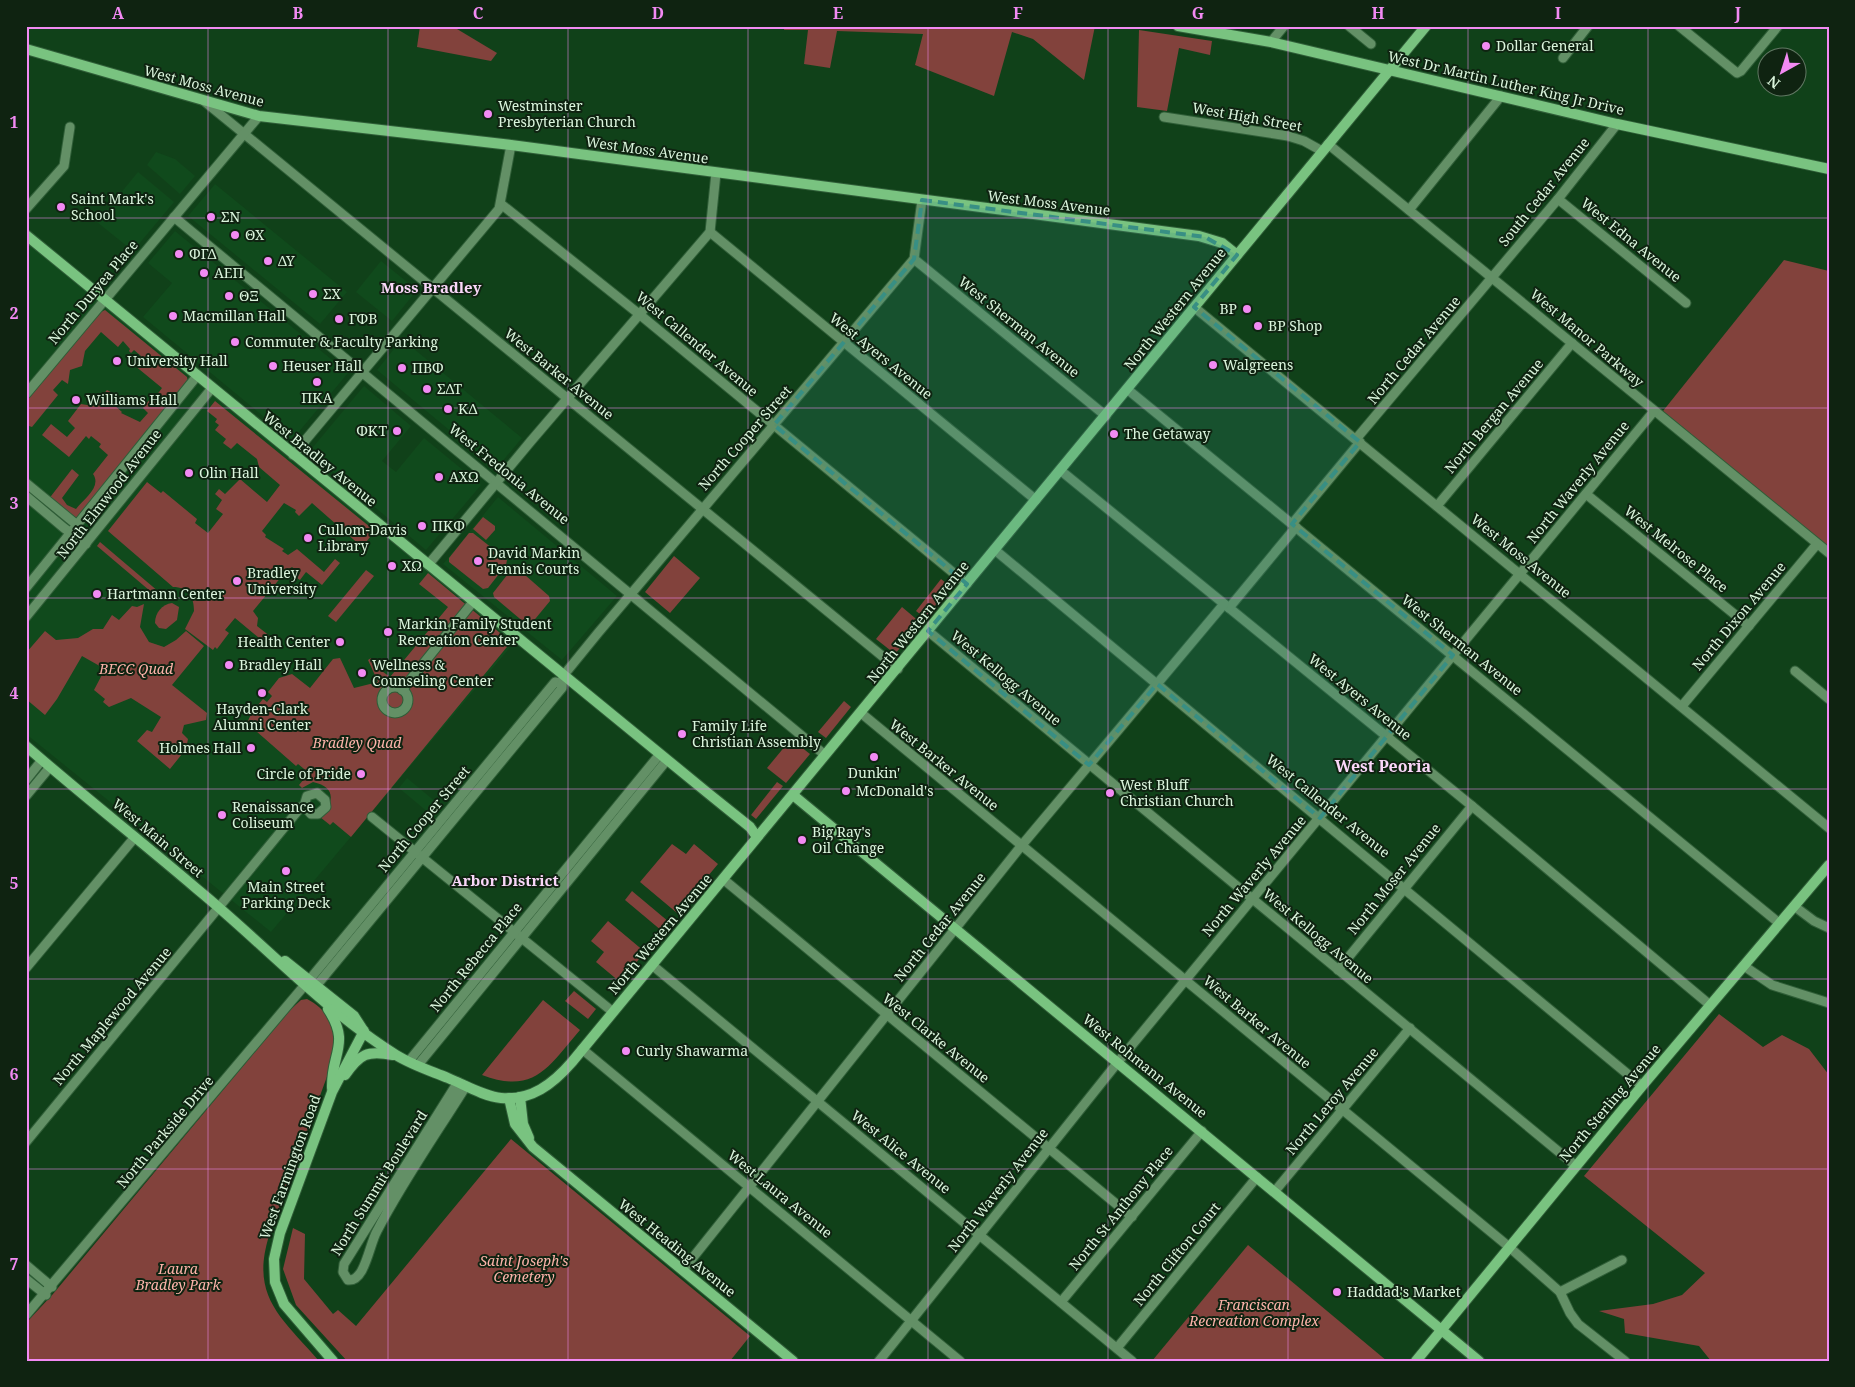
<svg xmlns="http://www.w3.org/2000/svg" width="1855" height="1387" font-family="'Noto Serif',serif">
  <rect width="100%" height="100%" fill="#104119"/>
  <g fill="#104a1c">
    <polygon points="156,152 175,159 195,176 180,194 147,165"/>
    <polygon points="138,172 174,202 133,251 97,222"/>
    <polygon points="215,184 347,292 320,324 188,216"/>
    <polygon points="175,231 348,373 292,440 143,317 172,283 148,263"/>
    <polygon points="26,235 518,638 271,932 26,734"/>
    <polygon points="381,261 417,290 392,321 356,292"/>
    <polygon points="402,339 522,438 496,469 377,370"/>
    <polygon points="364,386 411,426 382,461 396,472 424,438 481,485 426,550 309,452"/>
    <polygon points="498,497 617,596 562,660 443,564"/>
    <polygon points="407,778 443,808 435,818 399,788"/>
  </g>
  <g fill="#82423c">
    <polygon points="420,26 452,26 497,53 491,61 417,47"/>
    <polygon points="785,26 1095,26 1084,80 1033,39 1012,32 994,96 915,65 923,34 837,31 830,68 804,64 808,30 784,30"/>
    <polygon points="1139,30 1212,41 1210,55 1179,48 1167,111 1137,107"/>
    <polygon points="1784,260 1829,271 1829,548 1663,411"/>
    <path d="M105 310 187 377 188 382 74 522 48 500 72 469 79 475 62 498 67 505 76 509C84 499 102 487 93 474L108 455 99 447 101 444 91 436 89 439 86 436 69 457 42 435 51 424 67 437 75 428 68 421 81 404 93 406 107 390 120 397 114 405 122 412 121 413 140 422 148 413 143 408 154 394 156 396 162 388 134 365 141 356 134 350 131 353 129 351 130 349 123 341 118 347 101 332 85 351 82 366 70 370 68 384 62 380 53 390 58 395 32 427 26 425V401L101 312Z"/>
    <path d="M215 401 375 531 362 547 312 503 299 516 295 512 296 510 284 503 262 531 266 535 265 537 284 549 282 551 288 555 297 549 324 572 335 559 340 563 322 585 306 572 300 580 297 578 300 573 292 567 287 570 253 611 258 618 257 626 271 637 265 643 235 618 225 630 229 633 217 649 215 647 213 650 185 629 194 611C194 597 188 587 173 587L108 531 147 482 161 493 163 491 197 519 195 523 208 533 223 514 216 509 222 500 215 494 219 489 225 494 240 479 267 502 280 485 259 467 257 459 237 443 231 449 223 443 226 439 215 430 219 425 215 422 217 419 207 411Z"/>
    <polygon points="483,517 495,526 495,530 486,540 473,529"/>
    <polygon points="469,533 473,533 507,560 506,565 488,588 483,589 449,562 449,558"/>
    <polygon points="100,542 159,592 159,595 156,596 97,546"/>
    <polygon points="674,556 700,578 670,613 645,592"/>
    <polygon points="517,568 549,596 550,601 531,624 526,624 494,597 493,593 511,570"/>
    <polygon points="366,570 374,576 336,622 328,616"/>
    <path d="M428 573 511 642 351 837 333 822 330 825 320 817C334 803 337 787 313 782L302 788 299 785 309 773 298 764 296 766 247 723 252 712 263 699 267 702 272 696 268 692 279 678 292 674 310 688 333 659 340 658 354 688 378 682 368 660 371 658 375 666 390 677 448 607 419 584Z"/>
    <polygon points="941,579 951,587 925,618 916,611"/>
    <path d="M172 603 179 607 177 620 166 629 159 628 155 623C155 613 162 604 172 603Z"/>
    <polygon points="144,604 140,627 149,642 164,647 176,640 186,631 204,646 172,685 207,713 206,720 184,725 182,733 188,739 186,749 170,769 137,741 147,730 152,732 161,717 131,698 109,707 103,702 105,699 94,690 105,669 82,656 57,699 45,715 26,699 26,653 45,631 56,640 78,638 93,629 103,629 112,615 119,620 132,606 137,607"/>
    <polygon points="902,607 921,623 895,654 876,639"/>
    <polygon points="844,701 851,707 826,738 818,732"/>
    <polygon points="791,739 810,754 786,783 767,768"/>
    <polygon points="777,782 783,786 756,819 751,815"/>
    <polygon points="672,844 686,854 694,844 718,864 677,913 640,882"/>
    <polygon points="632,891 669,922 662,931 625,900"/>
    <polygon points="608,921 645,952 620,982 596,962 604,952 591,941"/>
    <polygon points="574,991 596,1009 588,1019 565,1001"/>
    <path d="M307 999C328 1010 335 1026 337 1049L269 1236C250 1297 282 1318 319 1361H26V1323L53 1294 289 1011 301 1000Z"/>
    <path d="M543 1000 580 1030C549 1066 535 1095 482 1075Z"/>
    <polygon points="1719,1014 1763,1047 1782,1035 1809,1049 1829,1075 1829,1361 1711,1361 1699,1346 1625,1333 1624,1319 1599,1311 1653,1304 1682,1295 1705,1273 1584,1176"/>
    <polygon points="511,1139 750,1336 730,1361 347,1361 296,1305 283,1269 293,1228 305,1234 304,1279 333,1314 338,1310 356,1326"/>
    <polygon points="1248,1245 1387,1361 1152,1361"/>
  </g>
  <g fill="none" stroke-linecap="round" stroke-linejoin="round">
    <defs>
      <g id="street">
        <polyline points="1349,26 1371,44"/>
        <polyline points="1679,26 1737,73 1741,71 1778,26"/>
        <polyline points="1271,42 1284,26"/>
        <polyline points="1563,58 1588,26"/>
        <polyline points="204,101 898,669"/>
        <polyline points="1164,117 1288,136 1304,141 1322,151"/>
        <polyline points="1328,144 1829,553"/>
        <polyline points="1558,199 1686,303"/>
        <polyline points="501,204 639,314 967,584"/>
        <polyline points="26,209 64,166 70,127"/>
        <polyline points="1409,210 1501,96"/>
        <polyline points="174,217 825,755"/>
        <polyline points="710,232 1036,500"/>
        <polyline points="914,259 1106,416"/>
        <polyline points="1194,307 1829,828"/>
        <polyline points="1127,389 1779,923"/>
        <polyline points="26,394 259,116"/>
        <polyline points="1356,439 1558,199 1617,124"/>
        <polyline points="293,455 499,209 511,145"/>
        <polyline points="1060,470 1472,806 1710,1005"/>
        <polyline points="26,483 77,525"/>
        <polyline points="1586,494 1749,626"/>
        <polyline points="26,496 64,528 86,544"/>
        <polyline points="1437,506 1572,343"/>
        <polyline points="1292,524 1360,442"/>
        <polyline points="995,550 1642,1086"/>
        <polyline points="428,565 531,441 710,232 716,173"/>
        <polyline points="26,588 197,376"/>
        <polyline points="1229,608 1296,527"/>
        <polyline points="26,617 212,388"/>
        <polyline points="928,631 1576,1166"/>
        <polyline points="1795,671 1829,699"/>
        <circle cx="395" cy="700" r="13"/>
        <polyline points="402,690 473,602"/>
        <polyline points="1682,706 1817,544"/>
        <polyline points="861,713 1508,1246 1560,1292 1570,1313 1578,1324 1625,1361"/>
        <polyline points="26,780 42,760"/>
        <polyline points="26,796 50,767"/>
        <polyline points="372,817 613,1012"/>
        <polyline points="723,879 1132,1217"/>
        <polyline points="1794,906 1814,921 1829,928"/>
        <polyline points="652,965 1132,1361"/>
        <polyline points="1744,966 1772,985 1829,1003"/>
        <polyline points="26,968 135,837"/>
        <polyline points="1338,970 1472,806"/>
        <polyline points="310,979 555,682 561,683"/>
        <polyline points="317,985 562,688 563,676 598,633 914,259 922,200"/>
        <polyline points="582,1049 960,1361"/>
        <polyline points="409,1061 660,754"/>
        <polyline points="418,1065 667,760"/>
        <path d="M458 1082 344 1264 343 1272 348 1280C365 1282 369 1245 377 1231 403 1181 436 1134 466 1086"/>
        <polyline points="26,1142 301,807 304,806 307,796 317,793 325,800 326,807 318,814 311,814 304,806"/>
        <polyline points="1275,1191 1410,1028"/>
        <polyline points="26,1265 52,1287"/>
        <polyline points="683,1270 1022,845 1224,604"/>
        <polyline points="26,1279 46,1295"/>
        <polyline points="1560,1292 1622,1260"/>
        <polyline points="1061,1302 1202,1131"/>
        <polyline points="26,1315 304,986"/>
        <polyline points="1117,1348 1257,1177"/>
        <polyline points="879,1361 1118,1062 1654,411"/>
      </g>
      <g id="secondary">
        <polyline points="1178,26 1271,42 1617,124 1829,169"/>
        <polyline points="26,49 259,116 511,145 1199,236 1222,243 1237,255"/>
        <polyline points="26,235 709,794 750,827 757,837"/>
        <path d="M26 746C82 795 141 841 197 889 264 944 323 1009 396 1055 412 1065 431 1071 448 1078 465 1085 483 1096 501 1098 531 1101 553 1084 572 1062L1426 26"/>
        <polyline points="793,795 1479,1361"/>
        <polyline points="285,961 354,1016 363,1030"/>
        <path d="M328 1009C351 1044 331 1053 332 1088"/>
        <path d="M345 1075C360 1054 367 1050 393 1055"/>
        <polyline points="520,1097 523,1124 529,1138"/>
        <polyline points="509,1098 515,1124 533,1147 793,1361"/>
        <polyline points="333,1361 284,1304 275,1282 274,1259 280,1233 332,1092 364,1031"/>
        <polyline points="1416,1361 1642,1086 1829,865"/>
      </g>
    </defs>
    <use href="#street" stroke="#305e38" stroke-width="11"/>
    <use href="#secondary" stroke="#305e38" stroke-width="12"/>
    <use href="#street" stroke="#639066" stroke-width="9"/>
    <use href="#secondary" stroke="#79c380" stroke-width="10"/>
  </g>
  <path fill="#388f84" fill-opacity="0.2" stroke="#388f84" stroke-width="4" stroke-dasharray="10 6" stroke-linejoin="round" d="M922 200 1205 237 1237 255 1194 307 1360 442 1292 524 1453 655 1320 818 1157 684 1089 765 928 631 967 584 774 425 914 259Z"/>
  <path fill="none" stroke="#f28af3" stroke-width="1" stroke-opacity="0.55" d="M208 26V1361M388 26V1361M568 26V1361M748 26V1361M928 26V1361M1108 26V1361M1288 26V1361M1468 26V1361M1648 26V1361M26 218H1829M26 408H1829M26 598H1829M26 789H1829M26 979H1829M26 1169H1829"/>
  <g fill="#f28af3" stroke="#0f2311" stroke-width="2">
    <circle cx="1486" cy="46" r="5"/>
    <circle cx="488" cy="114" r="5"/>
    <circle cx="61" cy="207" r="5"/>
    <circle cx="211" cy="217" r="5"/>
    <circle cx="235" cy="235" r="5"/>
    <circle cx="179" cy="254" r="5"/>
    <circle cx="268" cy="261" r="5"/>
    <circle cx="204" cy="273" r="5"/>
    <circle cx="313" cy="294" r="5"/>
    <circle cx="229" cy="296" r="5"/>
    <circle cx="1247" cy="309" r="5"/>
    <circle cx="173" cy="316" r="5"/>
    <circle cx="339" cy="319" r="5"/>
    <circle cx="1258" cy="326" r="5"/>
    <circle cx="235" cy="342" r="5"/>
    <circle cx="117" cy="361" r="5"/>
    <circle cx="1213" cy="365" r="5"/>
    <circle cx="273" cy="366" r="5"/>
    <circle cx="402" cy="368" r="5"/>
    <circle cx="317" cy="382" r="5"/>
    <circle cx="427" cy="389" r="5"/>
    <circle cx="76" cy="400" r="5"/>
    <circle cx="448" cy="409" r="5"/>
    <circle cx="397" cy="431" r="5"/>
    <circle cx="1114" cy="434" r="5"/>
    <circle cx="189" cy="473" r="5"/>
    <circle cx="439" cy="477" r="5"/>
    <circle cx="422" cy="526" r="5"/>
    <circle cx="308" cy="538" r="5"/>
    <circle cx="478" cy="561" r="5"/>
    <circle cx="392" cy="566" r="5"/>
    <circle cx="237" cy="581" r="5"/>
    <circle cx="97" cy="594" r="5"/>
    <circle cx="388" cy="632" r="5"/>
    <circle cx="340" cy="642" r="5"/>
    <circle cx="229" cy="665" r="5"/>
    <circle cx="362" cy="673" r="5"/>
    <circle cx="262" cy="693" r="5"/>
    <circle cx="682" cy="734" r="5"/>
    <circle cx="251" cy="748" r="5"/>
    <circle cx="874" cy="757" r="5"/>
    <circle cx="361" cy="774" r="5"/>
    <circle cx="846" cy="791" r="5"/>
    <circle cx="1110" cy="793" r="5"/>
    <circle cx="222" cy="815" r="5"/>
    <circle cx="802" cy="840" r="5"/>
    <circle cx="286" cy="871" r="5"/>
    <circle cx="626" cy="1051" r="5"/>
    <circle cx="1337" cy="1292" r="5"/>
  </g>
  <g text-anchor="middle" stroke-width="4" stroke-linejoin="round" paint-order="stroke">
    <g font-size="14" fill="#dbf5dd" stroke="#0f2311" text-anchor="start">
      <text x="1496" y="51">Dollar General</text>
      <text x="498" y="111">Westminster<tspan x="498" dy="16">Presbyterian Church</tspan></text>
      <text x="71" y="204">Saint Mark's<tspan x="71" dy="16">School</tspan></text>
      <text x="221" y="222">ΣΝ</text>
      <text x="245" y="240">ΘΧ</text>
      <text x="189" y="259">ΦΓΔ</text>
      <text x="278" y="266">ΔΥ</text>
      <text x="214" y="278">ΑΕΠ</text>
      <text x="323" y="299">ΣΧ</text>
      <text x="239" y="301">ΘΞ</text>
      <text x="1237" y="314" text-anchor="end">BP</text>
      <text x="183" y="321">Macmillan Hall</text>
      <text x="349" y="324">ΓΦΒ</text>
      <text x="1268" y="331">BP Shop</text>
      <text x="245" y="347">Commuter &amp; Faculty Parking</text>
      <text x="127" y="366">University Hall</text>
      <text x="1223" y="370">Walgreens</text>
      <text x="283" y="371">Heuser Hall</text>
      <text x="412" y="373">ΠΒΦ</text>
      <text x="437" y="394">ΣΔΤ</text>
      <text x="317" y="403" text-anchor="middle">ΠΚΑ</text>
      <text x="86" y="405">Williams Hall</text>
      <text x="458" y="414">ΚΔ</text>
      <text x="387" y="436" text-anchor="end">ΦΚΤ</text>
      <text x="1124" y="439">The Getaway</text>
      <text x="199" y="478">Olin Hall</text>
      <text x="449" y="482">ΑΧΩ</text>
      <text x="432" y="531">ΠΚΦ</text>
      <text x="318" y="535">Cullom-Davis<tspan x="318" dy="16">Library</tspan></text>
      <text x="488" y="558">David Markin<tspan x="488" dy="16">Tennis Courts</tspan></text>
      <text x="402" y="571">ΧΩ</text>
      <text x="247" y="578">Bradley<tspan x="247" dy="16">University</tspan></text>
      <text x="107" y="599">Hartmann Center</text>
      <text x="398" y="629">Markin Family Student<tspan x="398" dy="16">Recreation Center</tspan></text>
      <text x="330" y="647" text-anchor="end">Health Center</text>
      <text x="239" y="670">Bradley Hall</text>
      <text x="372" y="670">Wellness &amp;<tspan x="372" dy="16">Counseling Center</tspan></text>
      <text x="262" y="714" text-anchor="middle">Hayden-Clark<tspan x="262" dy="16">Alumni Center</tspan></text>
      <text x="692" y="731">Family Life<tspan x="692" dy="16">Christian Assembly</tspan></text>
      <text x="241" y="753" text-anchor="end">Holmes Hall</text>
      <text x="874" y="778" text-anchor="middle">Dunkin'</text>
      <text x="351" y="779" text-anchor="end">Circle of Pride</text>
      <text x="1120" y="790">West Bluff<tspan x="1120" dy="16">Christian Church</tspan></text>
      <text x="856" y="796">McDonald's</text>
      <text x="232" y="812">Renaissance<tspan x="232" dy="16">Coliseum</tspan></text>
      <text x="812" y="837">Big Ray's<tspan x="812" dy="16">Oil Change</tspan></text>
      <text x="286" y="892" text-anchor="middle">Main Street<tspan x="286" dy="16">Parking Deck</tspan></text>
      <text x="636" y="1056">Curly Shawarma</text>
      <text x="1347" y="1297">Haddad's Market</text>
    </g>
    <g font-size="14" fill="#dbf5dd" stroke="#0f2311">
      <text transform="translate(1506 83) rotate(13)" y="5">West Dr Martin Luther King Jr Drive</text>
      <text transform="translate(204 86) rotate(15)" y="5">West Moss Avenue</text>
      <text transform="translate(1247 117) rotate(10)" y="5">West High Street</text>
      <text transform="translate(647 150) rotate(8)" y="5">West Moss Avenue</text>
      <text transform="translate(1544 192) rotate(-51)" y="5">South Cedar Avenue</text>
      <text transform="translate(1049 203) rotate(7)" y="5">West Moss Avenue</text>
      <text transform="translate(1631 240) rotate(39)" y="5">West Edna Avenue</text>
      <text transform="translate(93 292) rotate(-50)" y="5">North Duryea Place</text>
      <text transform="translate(1175 309) rotate(-51)" y="5">North Western Avenue</text>
      <text transform="translate(1019 327) rotate(39)" y="5">West Sherman Avenue</text>
      <text transform="translate(1587 338) rotate(40)" y="5">West Manor Parkway</text>
      <text transform="translate(697 344) rotate(40)" y="5">West Callender Avenue</text>
      <text transform="translate(1414 350) rotate(-50)" y="5">North Cedar Avenue</text>
      <text transform="translate(881 356) rotate(39)" y="5">West Ayers Avenue</text>
      <text transform="translate(559 374) rotate(39)" y="5">West Barker Avenue</text>
      <text transform="translate(1494 416) rotate(-50)" y="5">North Bergan Avenue</text>
      <text transform="translate(745 438) rotate(-49)" y="5">North Cooper Street</text>
      <text transform="translate(320 459) rotate(39)" y="5">West Bradley Avenue</text>
      <text transform="translate(509 474) rotate(39)" y="5">West Fredonia Avenue</text>
      <text transform="translate(1578 482) rotate(-51)" y="5">North Waverly Avenue</text>
      <text transform="translate(109 494) rotate(-52)" y="5">North Elmwood Avenue</text>
      <text transform="translate(1676 549) rotate(39)" y="5">West Melrose Place</text>
      <text transform="translate(1521 556) rotate(39)" y="5">West Moss Avenue</text>
      <text transform="translate(1739 616) rotate(-50)" y="5">North Dixon Avenue</text>
      <text transform="translate(918 622) rotate(-51)" y="5">North Western Avenue</text>
      <text transform="translate(1462 645) rotate(39)" y="5">West Sherman Avenue</text>
      <text transform="translate(1006 678) rotate(40)" y="5">West Kellogg Avenue</text>
      <text transform="translate(1360 697) rotate(39)" y="5">West Ayers Avenue</text>
      <text transform="translate(944 765) rotate(39)" y="5">West Barker Avenue</text>
      <text transform="translate(1328 806) rotate(39)" y="5">West Callender Avenue</text>
      <text transform="translate(424 819) rotate(-50)" y="5">North Cooper Street</text>
      <text transform="translate(158 838) rotate(40)" y="5">West Main Street</text>
      <text transform="translate(1254 876) rotate(-50)" y="5">North Waverly Avenue</text>
      <text transform="translate(1394 879) rotate(-51)" y="5">North Moser Avenue</text>
      <text transform="translate(940 927) rotate(-51)" y="5">North Cedar Avenue</text>
      <text transform="translate(660 934) rotate(-50)" y="5">North Western Avenue</text>
      <text transform="translate(1318 936) rotate(40)" y="5">West Kellogg Avenue</text>
      <text transform="translate(476 957) rotate(-51)" y="5">North Rebecca Place</text>
      <text transform="translate(112 1016) rotate(-50)" y="5">North Maplewood Avenue</text>
      <text transform="translate(1257 1022) rotate(40)" y="5">West Barker Avenue</text>
      <text transform="translate(936 1038) rotate(39)" y="5">West Clarke Avenue</text>
      <text transform="translate(1145 1066) rotate(39)" y="5">West Rohmann Avenue</text>
      <text transform="translate(1332 1101) rotate(-50)" y="5">North Leroy Avenue</text>
      <text transform="translate(1610 1103) rotate(-50)" y="5">North Sterling Avenue</text>
      <text transform="translate(165 1132) rotate(-50)" y="5">North Parkside Drive</text>
      <text transform="translate(901 1152) rotate(39)" y="5">West Alice Avenue</text>
      <text transform="translate(290 1167) rotate(-70)" y="5">West Farmington Road</text>
      <text transform="translate(379 1183) rotate(-58)" y="5">North Summit Boulevard</text>
      <text transform="translate(998 1190) rotate(-52)" y="5">North Waverly Avenue</text>
      <text transform="translate(780 1194) rotate(39)" y="5">West Laura Avenue</text>
      <text transform="translate(1121 1208) rotate(-51)" y="5">North St Anthony Place</text>
      <text transform="translate(677 1248) rotate(39)" y="5">West Heading Avenue</text>
      <text transform="translate(1177 1254) rotate(-51)" y="5">North Clifton Court</text>
    </g>
    <g font-size="14" font-style="italic" fill="#fdb3aa" stroke="#0f2311">
      <text x="136" y="674">BECC Quad</text>
      <text x="357" y="748">Bradley Quad</text>
      <text x="524" y="1266">Saint Joseph's<tspan x="524" dy="16">Cemetery</tspan></text>
      <text x="178" y="1274">Laura<tspan x="178" dy="16">Bradley Park</tspan></text>
      <text x="1254" y="1310">Franciscan<tspan x="1254" dy="16">Recreation Complex</tspan></text>
    </g>
    <g font-size="15" font-weight="bold" fill="#fad7f9" stroke="#0f2311">
      <text x="431" y="293">Moss Bradley</text>
      <text x="505" y="886">Arbor District</text>
    </g>
    <g font-size="16" font-weight="bold" fill="#fad7f9" stroke="#0f2311">
      <text x="1383" y="772">West Peoria</text>
    </g>
  </g>
  <rect width="1855" height="1387" fill="none" stroke="#0f2311" stroke-width="55"/>
  <g transform="translate(1782 72) rotate(219)"><circle r="24" fill="#0f2311" stroke="#617763"/>
  <path d="M0-4L9 19L0 12L-9 19Z" fill="#f28af3"/>
  <text y="-8" font-size="14" font-weight="bold" text-anchor="middle" fill="#dbf5dd">N</text>
  </g>
  <rect x="28" y="28" width="1800" height="1332" fill="none" stroke="#f28af3" stroke-width="2"/>
  <g font-size="16" text-anchor="middle" font-weight="bold" fill="#f28af3">
    <text x="118" y="19">A</text>
    <text x="298" y="19">B</text>
    <text x="478" y="19">C</text>
    <text x="658" y="19">D</text>
    <text x="838" y="19">E</text>
    <text x="1018" y="19">F</text>
    <text x="1198" y="19">G</text>
    <text x="1378" y="19">H</text>
    <text x="1558" y="19">I</text>
    <text x="1738" y="19">J</text>
    <text x="14" y="128">1</text>
    <text x="14" y="319">2</text>
    <text x="14" y="509">3</text>
    <text x="14" y="699">4</text>
    <text x="14" y="889">5</text>
    <text x="14" y="1080">6</text>
    <text x="14" y="1270">7</text>
  </g>
</svg>
